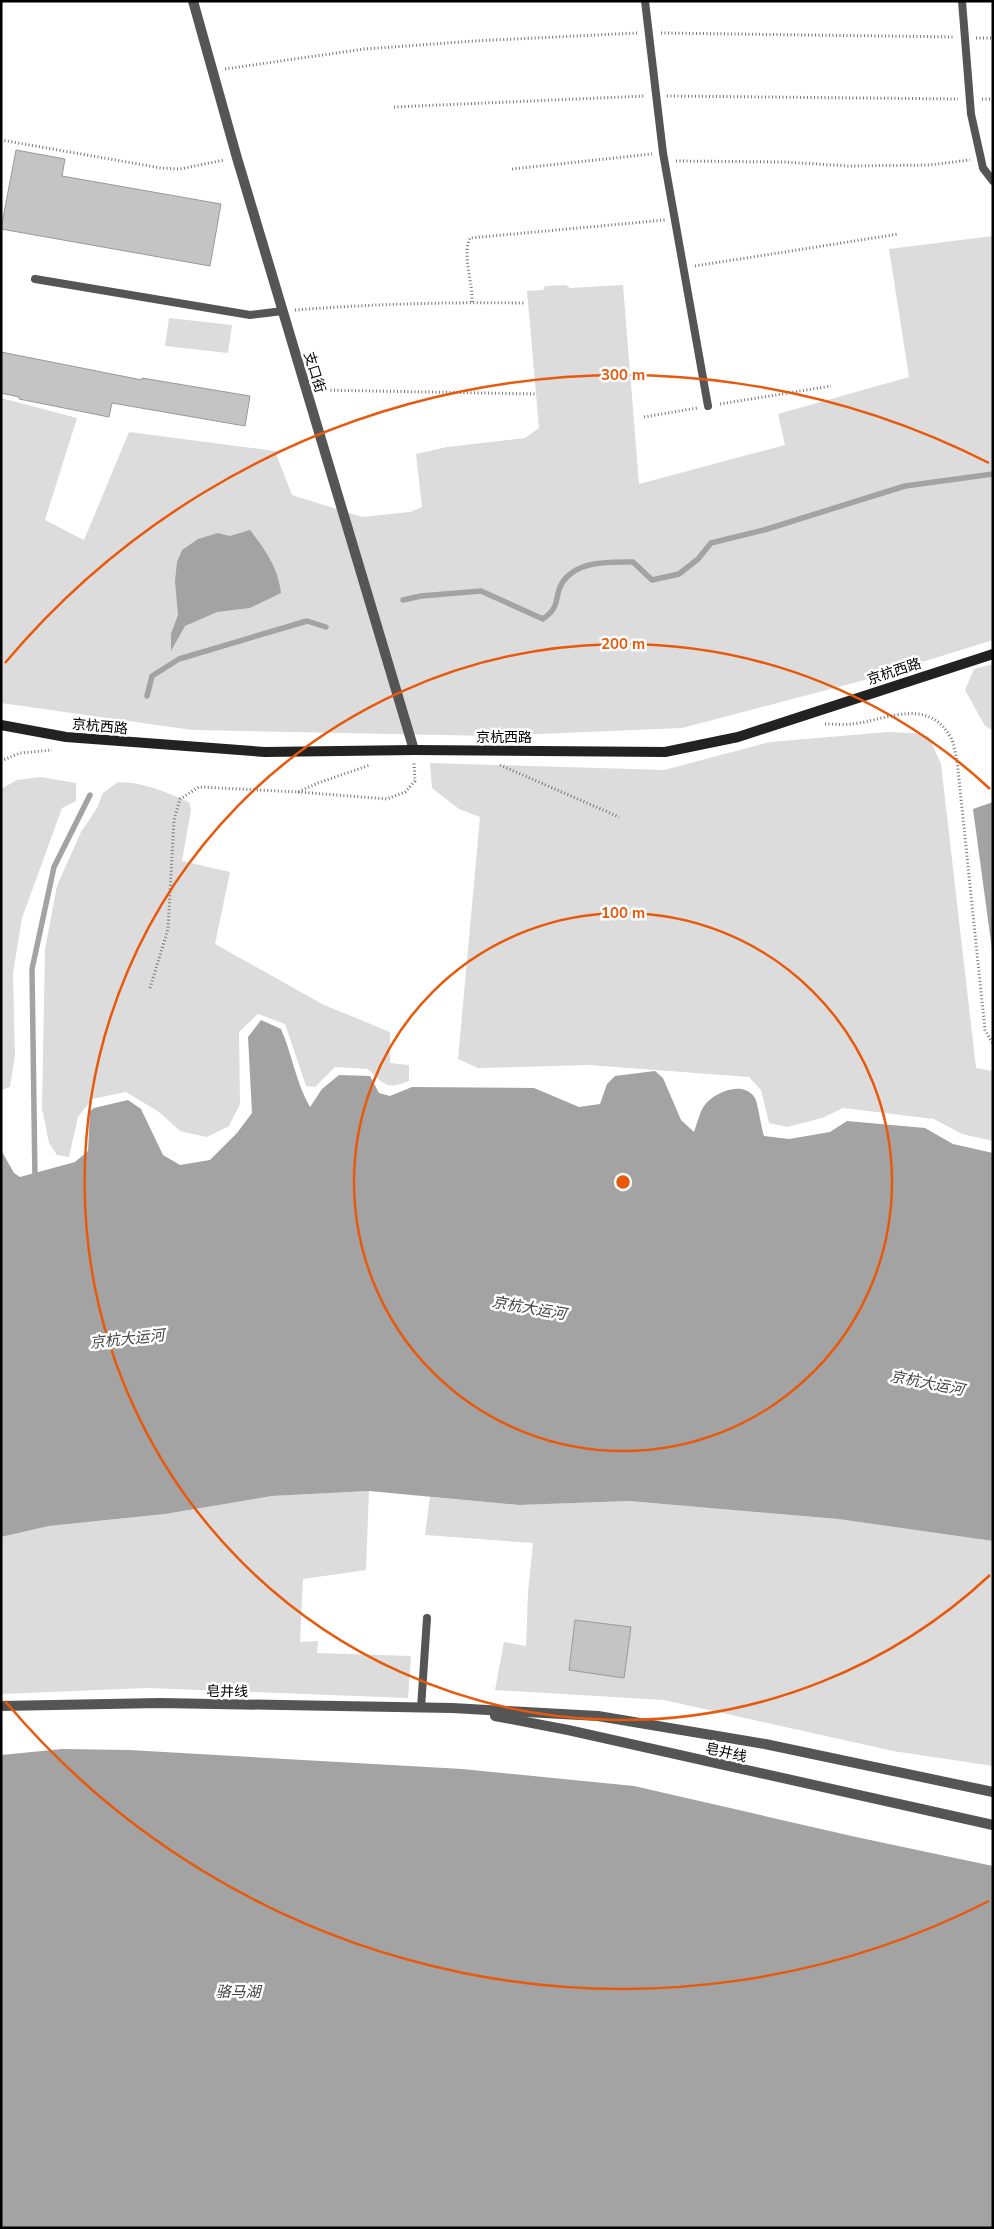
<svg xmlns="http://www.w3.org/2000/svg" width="994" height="2229" font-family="'Nunito Sans','Noto Sans SC',sans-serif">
  <rect width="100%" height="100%" fill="#fff"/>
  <g fill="#dcdcdc">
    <polygon points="993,236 993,640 861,681 682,728 493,736 192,730 1,703 1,398 77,418 45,520 84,540 129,432 275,451 292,495 362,517 410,512 422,507 416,454 447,447 525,438 539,428 527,291 543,290 545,286 566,285 570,288 623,285 639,484 785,445 778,414 909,377 889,249"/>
    <polygon points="169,318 232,325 228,353 165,346"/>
    <polygon points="993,664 993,730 985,726 965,690 974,669"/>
    <polygon points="888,732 913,733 929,737 941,764 976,1068 993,1071 993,1141 962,1134 934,1119 843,1108 822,1118 787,1127 769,1123 761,1090 749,1077 589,1065 478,1068 458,1059 480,817 459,809 432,788 430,763 664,770 770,742"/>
    <polygon points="40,777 76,783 76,801 62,808 22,918 13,973 15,1055 10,1087 1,1090 1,789 17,780"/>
    <path d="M118 782C144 782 165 792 189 802L191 810 182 861 230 872 215 944 322 1004 390 1032V1063L409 1065V1081C386 1090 385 1085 368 1069L335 1067 315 1087 306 1086 285 1024 258 1014 239 1032 240 1104 229 1126 207 1137 180 1131 159 1112 126 1092 92 1099 78 1117 69 1157 57 1155 49 1143 42 1108 45 949 57 886 81 832 97 808 103 793Z"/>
    <polygon points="369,1491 366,1570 303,1579 300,1642 318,1641 317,1653 411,1656 408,1698 148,1688 1,1694 1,1537 49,1526 165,1514 272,1496"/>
    <polygon points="430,1497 519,1505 629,1501 838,1519 993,1541 993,1766 893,1751 664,1700 495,1690 504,1642 526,1646 528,1593 533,1543 425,1535"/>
  </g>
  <g fill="#a3a3a3">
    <path d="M250 530C266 551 278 567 281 593L250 608 217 612 185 626 171 651V634L178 615 175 581 177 562 182 550 198 539 218 533 230 536Z"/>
    <polygon points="993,802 993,957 973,809"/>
    <path d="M261 1020 281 1029C292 1054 296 1083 310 1107L322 1089 339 1075 370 1076 379 1093 390 1096 412 1087 534 1088 579 1107 600 1104 607 1084 615 1076 655 1071 663 1078 681 1120 694 1132C697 1124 699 1114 704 1106 713 1093 743 1079 755 1098 758 1104 761 1127 764 1136L789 1139 830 1132 847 1121 925 1128 953 1144 993 1153V1541L838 1519 629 1501 519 1505 369 1491 272 1496 165 1514 49 1526 1 1537V1150L14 1173 20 1177 75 1162 88 1151 90 1111 94 1108 128 1100 141 1109 163 1155 180 1165 210 1160 237 1133 252 1113 248 1037Z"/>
    <polygon points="62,1749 129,1750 462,1769 634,1786 856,1837 993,1866 993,2228 1,2228 1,1755"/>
  </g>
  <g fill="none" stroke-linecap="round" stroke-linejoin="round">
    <g stroke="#a3a3a3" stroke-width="5.5">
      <path d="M403 600 421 596 481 591 543 619C562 605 553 599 562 583 577 560 610 562 633 562L652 580 679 574 698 559 711 543 764 530 905 486 993 474"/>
      <polyline points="147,696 152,676 179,659 307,621 326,627"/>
      <polyline points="35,1180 32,969 54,867 90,795"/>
    </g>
  </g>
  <g fill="#c4c4c4" stroke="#999">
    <polygon points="16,150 65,159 62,176 221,204 210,266 1,229"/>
    <polygon points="1,352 142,380 142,378 250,396 245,426 112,403 109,417 19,399 19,397 1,393"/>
    <polygon points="575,1620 631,1627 624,1678 569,1670"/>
  </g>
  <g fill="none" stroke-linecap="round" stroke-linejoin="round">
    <g stroke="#777" stroke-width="3" stroke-dasharray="1 2.5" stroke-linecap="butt">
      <polyline points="661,33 955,37"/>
      <polyline points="976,38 993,38"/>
      <polyline points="225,69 364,49 474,41 637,33"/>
      <polyline points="667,96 958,99"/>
      <polyline points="982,99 993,99"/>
      <polyline points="394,107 645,96"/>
      <polyline points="1,140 161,168 180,169 224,160"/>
      <polyline points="676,161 784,162 848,166 929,165 970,160"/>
      <polyline points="512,169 652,154"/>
      <polyline points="695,266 899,234"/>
      <path d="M472 302C473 282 462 256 470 238L665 220"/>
      <path d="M295 310C371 304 447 302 524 303"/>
      <polyline points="320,390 537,394"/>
      <polyline points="720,404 831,386"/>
      <polyline points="644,417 697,408"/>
      <path d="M825 724C834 724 844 725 852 724 887 720 928 696 951 738 954 744 955 753 957 760L985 1030 993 1044"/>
      <polyline points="1,761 20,753 52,750"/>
      <polyline points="500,765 619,817"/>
      <polyline points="298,792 387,799 405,792 415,781 414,763"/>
      <polyline points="150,988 168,929 174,820 180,799 199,787 298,792 318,783 370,765"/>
    </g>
    <g stroke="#555" stroke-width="8">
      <polyline points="645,1 663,153 708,406"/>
      <polyline points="962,1 971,114 983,168 993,181"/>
      <polyline points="35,279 250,315 283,311"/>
      <polyline points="421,1708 427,1618"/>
    </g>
    <g stroke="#555" stroke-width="10">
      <polyline points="193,1 237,158 414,750"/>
      <polyline points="1,1706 160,1703 452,1708 598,1716 765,1744 993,1792"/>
      <polyline points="495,1716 568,1730 993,1825"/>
    </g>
    <polyline stroke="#222" stroke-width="10" points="1,725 66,737 265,752 414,750 665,752 738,737 993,654"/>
  </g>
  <g fill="none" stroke="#e8590c" stroke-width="2.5">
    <circle cx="623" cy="1182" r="269"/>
    <path d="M990 1575A538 538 0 1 1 990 789"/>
    <path d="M989 1901A807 807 0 0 1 5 1701M5 663A807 807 0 0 1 989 463"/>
  </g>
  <g text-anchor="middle" stroke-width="5" stroke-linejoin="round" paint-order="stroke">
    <g font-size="14" fill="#000" stroke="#fff">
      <text transform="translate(315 372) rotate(73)" y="5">支口街</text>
      <text transform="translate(894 671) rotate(-18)" y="5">京杭西路</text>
      <text transform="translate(100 726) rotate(5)" y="5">京杭西路</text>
      <text x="504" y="742">京杭西路</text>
      <text transform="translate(227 1691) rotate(1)" y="5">皂井线</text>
      <text transform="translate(726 1752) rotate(13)" y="5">皂井线</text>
    </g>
    <g font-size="15" font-style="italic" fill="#444" stroke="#fff">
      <text transform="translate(529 1308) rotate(10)" y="5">京杭大运河</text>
      <text transform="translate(127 1339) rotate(-6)" y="5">京杭大运河</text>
      <text transform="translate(927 1383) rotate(11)" y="5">京杭大运河</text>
      <text x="238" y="1997">骆马湖</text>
    </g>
  </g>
  <circle cx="623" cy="1182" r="8" fill="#e8590c" stroke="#fff" stroke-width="2.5"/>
  <g font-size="15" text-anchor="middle" font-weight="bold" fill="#e8590c" stroke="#fff" stroke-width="5" stroke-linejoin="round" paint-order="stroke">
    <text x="623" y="380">300 m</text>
    <text x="623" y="649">200 m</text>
    <text x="623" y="918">100 m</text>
  </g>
  <rect width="994" height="2229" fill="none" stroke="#000000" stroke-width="5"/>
</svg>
